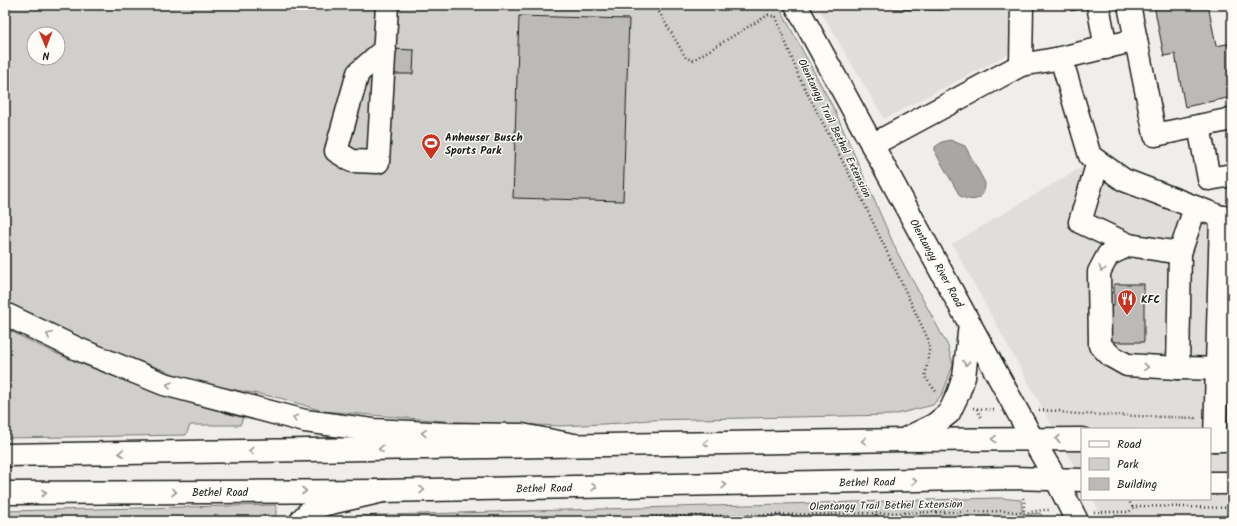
<svg xmlns="http://www.w3.org/2000/svg" width="1237" height="526" font-family="Kalam,sans-serif">
  <rect width="100%" height="100%" fill="#f0eeea"/>
  <filter id="ink" filterUnits="userSpaceOnUse"><feTurbulence type="fractalNoise" baseFrequency=".025" numOctaves="2"/><feDisplacementMap in="SourceGraphic" scale="8" xChannelSelector="R" yChannelSelector="G"/><feConvolveMatrix kernelMatrix="1 2 1 2 8 2 1 2 1" color-interpolation-filters="sRGB"/></filter>
  <g filter="url(#ink)">
    <g fill="#e0deda">
      <polygon points="817,5 1019,5 1018,49 884,119"/>
      <polygon points="1087,164 1232,215 1232,521 1105,521 1093,499 1210,499 1210,429 1082,429 1082,480 952,244"/>
    </g>
    <g fill="#d0cfcc" stroke="#767674" fill-rule="evenodd">
      <path d="M5 5H778L835 111 897 252 948 346 953 365 943 393 933 405 893 415 648 420 623 423 561 426 457 422 323 411 280 398 198 383 57 330 5 301ZM34 34H58V58H34Z"/>
      <path d="M5 328C79 369 163 394 243 418L240 425H190L186 435 5 438Z"/>
      <polygon points="999,498 1021,500 1023,515 1040,513 1046,521 331,521 350,516"/>
      <polygon points="276,505 276,521 5,521 5,511"/>
    </g>
    <path fill="#a8a7a3" stroke="#706f6d" d="M950 140 965 146 985 183C985 200 974 203 960 196L935 152V147L942 142Z"/>
    <g fill="#bbbab6" stroke="#1c1c1c">
      <polygon points="894,5 943,5 943,10 894,9"/>
      <polygon points="1070,5 1091,5 1092,7 1071,11"/>
      <polygon points="1154,5 1208,5 1216,46 1232,43 1232,97 1185,107 1175,54 1164,56"/>
      <polygon points="519,16 629,19 623,201 513,198"/>
      <polygon points="391,49 414,50 413,74 390,74"/>
      <polygon points="1114,284 1144,284 1144,342 1109,342 1109,307 1114,306"/>
    </g>
    <g fill="none" stroke-linecap="round" stroke-linejoin="round">
      <defs>
        <g id="minor">
          <polyline points="1098,5 1106,48"/>
          <polyline points="1136,40 1155,135 1232,119"/>
          <polyline points="385,49 358,73 336,151 352,161 378,162 387,5"/>
          <polyline points="1061,58 1136,40 1129,5"/>
          <polyline points="1021,65 1022,5"/>
          <polyline points="1199,126 1209,179 1232,175"/>
          <polyline points="872,145 1021,65 1061,58 1090,156 1124,180 1221,217 1232,217"/>
          <polyline points="1098,162 1080,222 1129,245 1180,253"/>
          <polyline points="1195,208 1180,253 1178,368 1232,369"/>
          <polyline points="1129,245 1108,255 1099,272 1100,345 1111,356 1127,365 1178,368"/>
          <polyline points="1215,440 1221,217"/>
        </g>
        <g id="major">
          <polyline points="796,5 1033,440 1056,479 1077,521"/>
          <polyline points="907,438 934,425 949,413 958,394 964,377 970,324"/>
          <polyline points="1210,440 1232,440"/>
          <polyline points="5,455 903,440 1082,439"/>
          <polyline points="1210,483 1232,483"/>
          <polyline points="5,493 383,491 1013,478 1082,480"/>
        </g>
        <g id="highway">
          <polyline points="5,314 78,349 164,384 305,421 373,430 448,434 522,435 574,445"/>
          <polyline points="301,521 303,518 312,509 326,504 383,491"/>
        </g>
      </defs>
      <use href="#minor" stroke="#1c1c1c" stroke-width="25"/>
      <use href="#major" stroke="#1c1c1c" stroke-width="25"/>
      <use href="#highway" stroke="#1c1c1c" stroke-width="25"/>
      <g stroke="#1c1c1c" stroke-width="2.5" stroke-dasharray="1 3" stroke-linecap="butt">
        <polyline points="655,5 686,58 693,60 768,15 776,17 799,77 862,199 928,339 929,351 925,377 937,393"/>
        <polyline points="973,408 994,410"/>
        <polyline points="977,409 982,419"/>
        <polyline points="1039,410 1059,411 1065,413 1080,414 1196,418"/>
        <polyline points="1023,498 1024,501 1024,513"/>
        <polyline points="1128,499 1133,508"/>
        <polyline points="1094,512 1129,512 1133,508 1139,506 1232,508"/>
        <polyline points="5,519 213,519 220,521"/>
        <polyline points="388,521 1007,511 1024,513 1043,510 1049,510"/>
      </g>
      <use href="#minor" stroke="#fdfcf7" stroke-width="22"/>
      <use href="#major" stroke="#fdfcf7" stroke-width="22"/>
      <use href="#highway" stroke="#fdfcf7" stroke-width="22"/>
    </g>
    <defs><path id="oneway-chevron" d="M-2-3.5L2.5 0L-2 3.5" fill="none" stroke-width="1.6" stroke-linecap="round" stroke-linejoin="round"/></defs>
    <g stroke="#989794">
      <use href="#oneway-chevron" transform="translate(1102 269) rotate(111)"/>
      <use href="#oneway-chevron" transform="translate(49 335) rotate(-155)"/>
      <use href="#oneway-chevron" transform="translate(966 363) rotate(97)"/>
      <use href="#oneway-chevron" transform="translate(1146 367) rotate(4)"/>
      <use href="#oneway-chevron" transform="translate(169 385) rotate(-164)"/>
      <use href="#oneway-chevron" transform="translate(295 418) rotate(-165)"/>
      <use href="#oneway-chevron" transform="translate(424 433) rotate(-177)"/>
      <use href="#oneway-chevron" transform="translate(994 439) rotate(-179)"/>
      <use href="#oneway-chevron" transform="translate(1058 439) rotate(179)"/>
      <use href="#oneway-chevron" transform="translate(864 441) rotate(179)"/>
      <use href="#oneway-chevron" transform="translate(706 443) rotate(179)"/>
      <use href="#oneway-chevron" transform="translate(381 449) rotate(179)"/>
      <use href="#oneway-chevron" transform="translate(251 451) rotate(179)"/>
      <use href="#oneway-chevron" transform="translate(121 453) rotate(179)"/>
      <use href="#oneway-chevron" transform="translate(914 481) rotate(-1)"/>
      <use href="#oneway-chevron" transform="translate(724 485) rotate(-1)"/>
      <use href="#oneway-chevron" transform="translate(594 487) rotate(-1)"/>
      <use href="#oneway-chevron" transform="translate(422 490) rotate(-1)"/>
      <use href="#oneway-chevron" transform="translate(304 491)"/>
      <use href="#oneway-chevron" transform="translate(174 492)"/>
      <use href="#oneway-chevron" transform="translate(44 493)"/>
    </g>
  </g>
  <defs>
    <symbol id="stadium-pin" viewBox="-11 -11 22 30"><path d="M0 17L-7.5 6A9.5 9.5 0 1 1 7.5 6Z" fill="#c8321e" stroke="#fdfcf7"/><path d="M0-5a6.5 5 0 1 0 0 10a6.5 5 0 1 0 0-10ZM-3.5-1.8h7v3.6h-7Z" fill="#fff"/></symbol>
    <symbol id="restaurant-pin" viewBox="-11 -11 22 30"><path d="M0 17L-7.5 6A9.5 9.5 0 1 1 7.5 6Z" fill="#c8321e" stroke="#fdfcf7"/><path d="M-5-6h1v4h1v-4h1v4h1v-4h1v5L-1.5 .5V6h-2V.5L-5-1ZM5-6V6H3V1.5H1.5Q1.5-4 5-6Z" fill="#fff"/></symbol>
  </defs>
  <g fill-rule="evenodd">
    <use href="#stadium-pin" x="420" y="132" width="22" height="30"/>
    <use href="#restaurant-pin" x="1116" y="288" width="22" height="30"/>
  </g>
  <g text-anchor="middle" stroke-width="3" stroke-linejoin="round" paint-order="stroke">
    <g font-size="11" fill="#1c1c1c" stroke="#fdfcf7">
      <text transform="translate(835 128) rotate(64)" y="4">Olentangy Trail Bethel Extension</text>
      <text transform="translate(937 263) rotate(61)" y="4">Olentangy River Road</text>
      <text transform="translate(867 482) rotate(-1)" y="4">Bethel Road</text>
      <text transform="translate(544 488) rotate(-1)" y="4">Bethel Road</text>
      <text x="220" y="496">Bethel Road</text>
      <text transform="translate(886 505) rotate(-1)" y="4">Olentangy Trail Bethel Extension</text>
    </g>
    <g font-size="11" font-weight="bold" fill="#1c1c1c" stroke="#fdfcf7" text-anchor="start">
      <text x="445" y="141">Anheuser Busch<tspan x="445" dy="13">Sports Park</tspan></text>
      <text x="1141" y="303">KFC</text>
    </g>
  </g>
  <rect width="1237" height="526" fill="none" stroke="#fdfcf7" stroke-width="20"/>
  <rect x="10" y="10" width="1217" height="506" fill="none" stroke="#1c1c1c" stroke-width="1.5" filter="url(#ink)"/>
  <rect x="1081" y="428" width="130" height="72" fill="#fdfcf7" stroke="#a3a29f"/>
  <rect x="1089" y="441" width="20" height="6" fill="#fdfcf7" stroke="#a3a29f"/>
  <text x="1117" y="448" font-size="12" fill="#1c1c1c">Road</text>
  <rect x="1089" y="458" width="20" height="12" fill="#d0cfcc" stroke="#a3a29f"/>
  <text x="1117" y="468" font-size="12" fill="#1c1c1c">Park</text>
  <rect x="1089" y="478" width="20" height="12" fill="#bbbab6" stroke="#a3a29f"/>
  <text x="1117" y="488" font-size="12" fill="#1c1c1c">Building</text>
  <g transform="translate(46 46) rotate(179)"><circle r="19" fill="#fdfcf7" stroke="#a3a29f"/>
  <path d="M0-3L7 15L0 10L-7 15Z" fill="#c8321e"/>
  <text y="-6" font-size="11" font-weight="bold" text-anchor="middle" fill="#1c1c1c">N</text>
  </g>
</svg>
